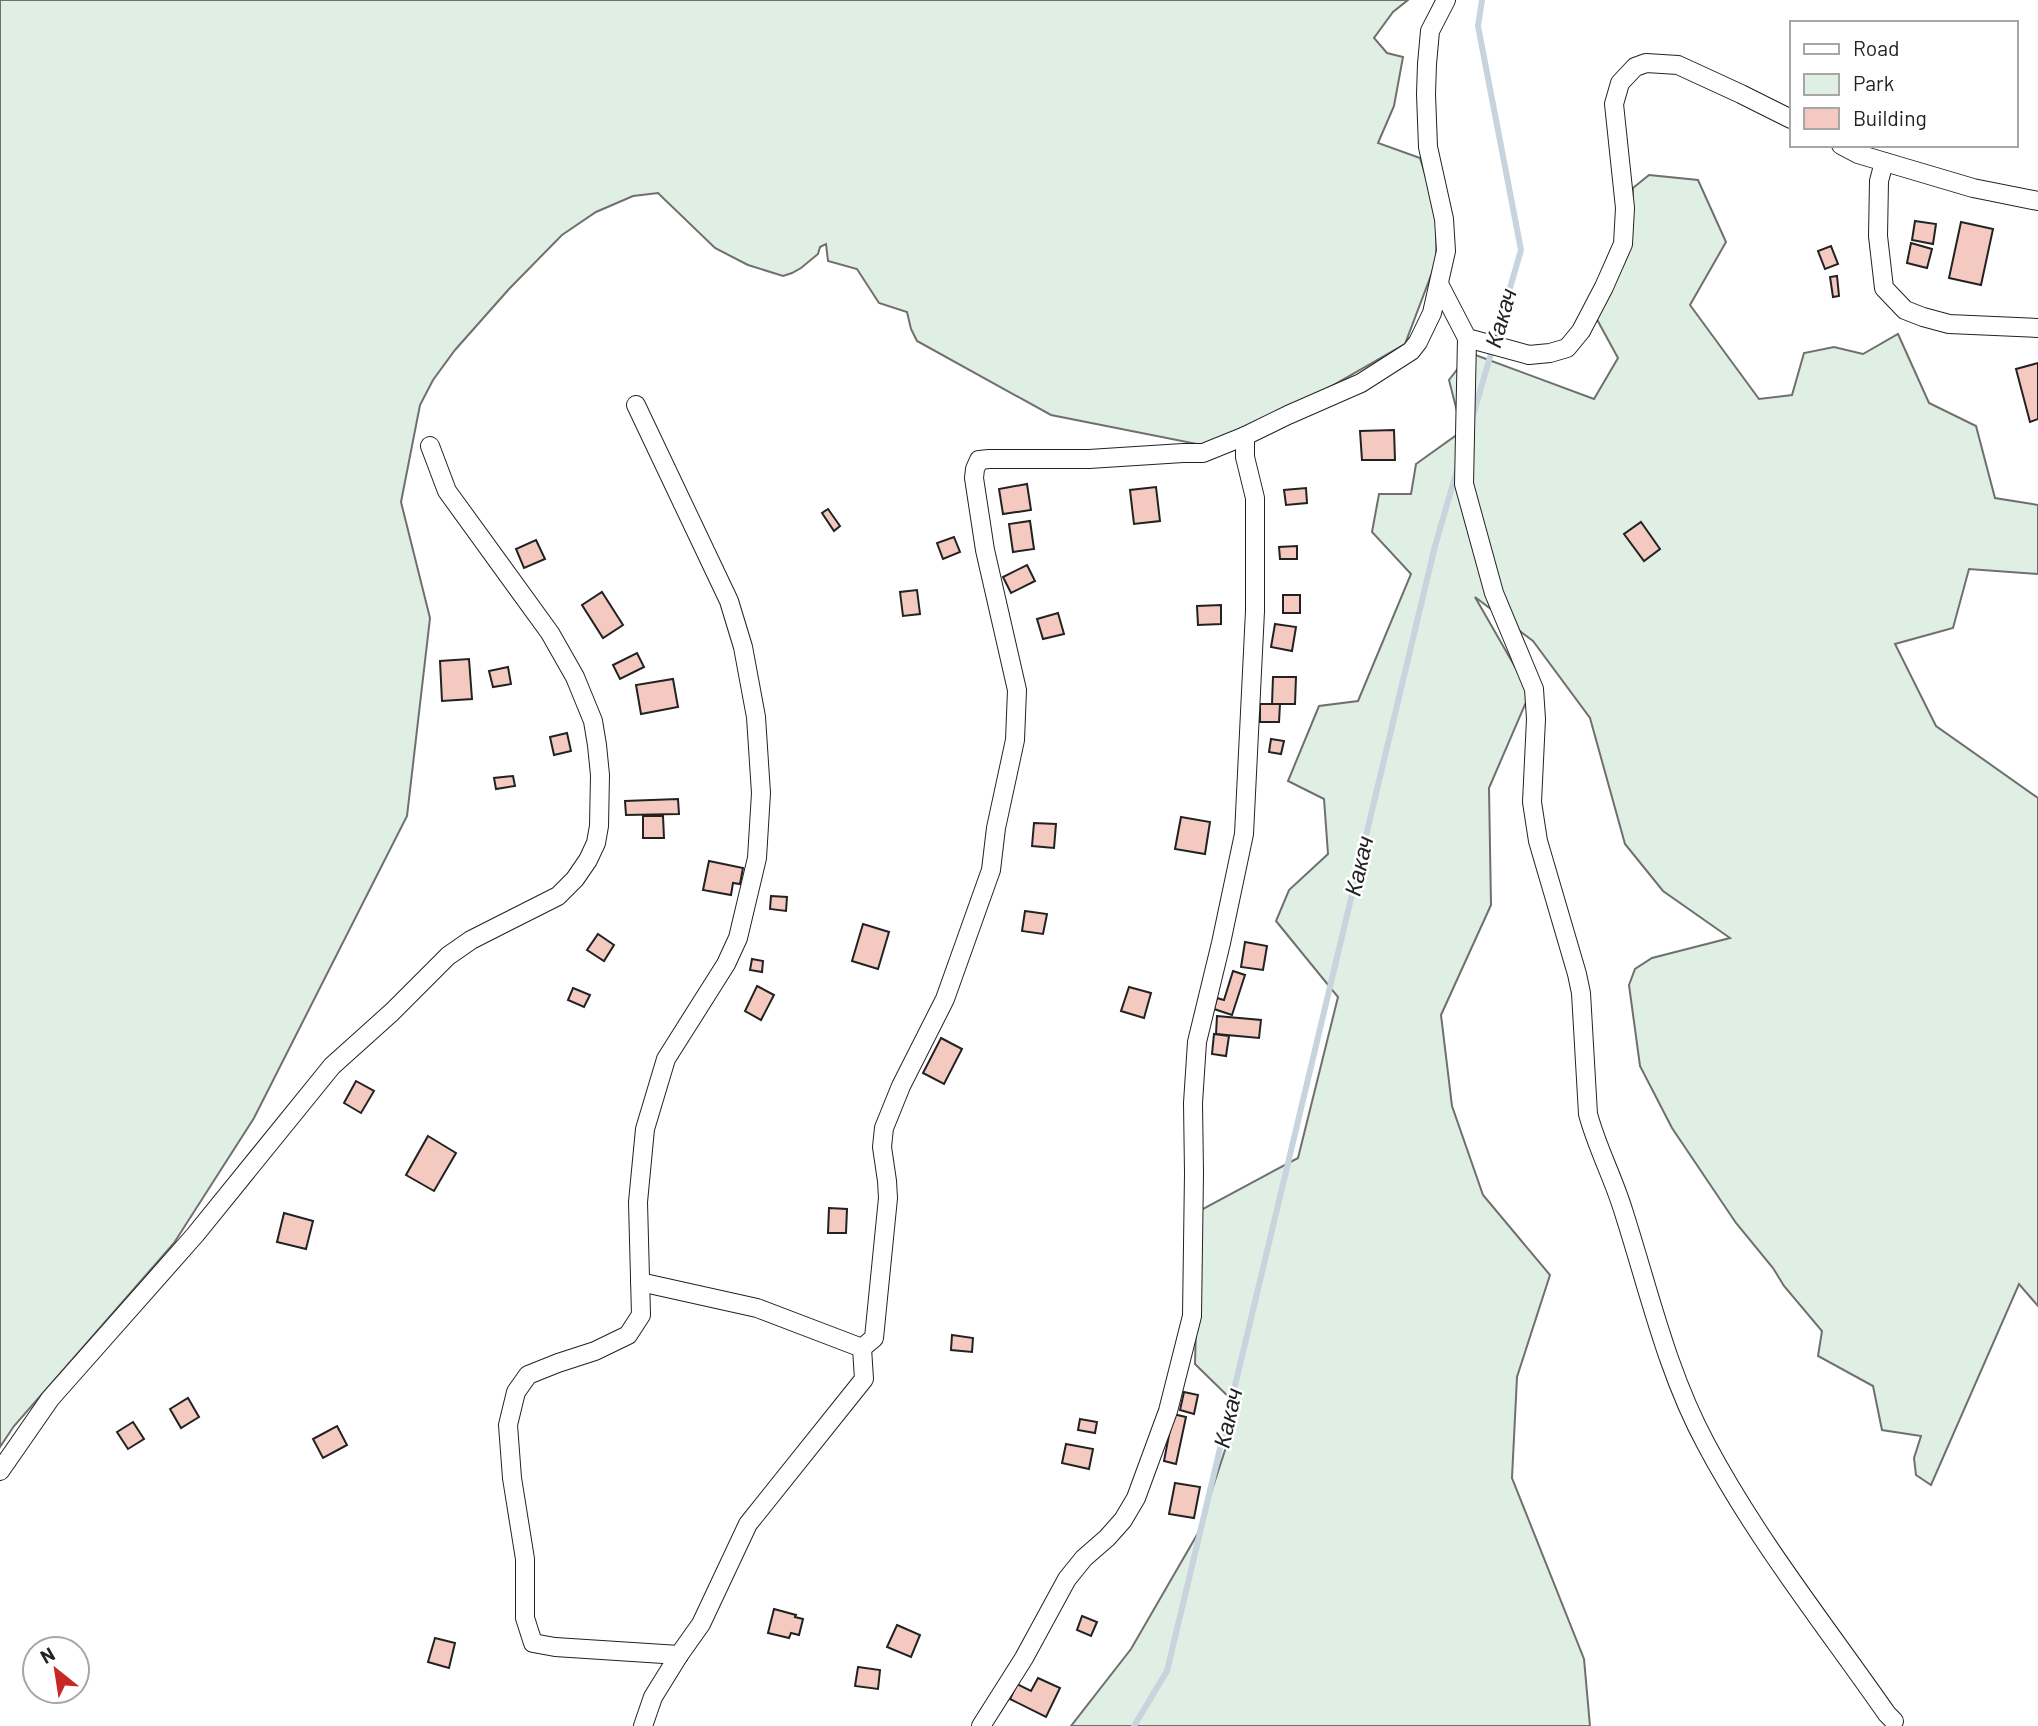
<svg xmlns="http://www.w3.org/2000/svg" width="2038" height="1726" font-family="Barlow,sans-serif">
  <rect width="100%" height="100%" fill="#fff"/>
  <g fill="#e0efe3" stroke="#6f6f6f" stroke-width="2">
    <polygon points="0,0 1408,0 1393,12 1374,38 1387,53 1403,57 1394,106 1378,143 1420,158 1437,212 1436,262 1405,344 1222,449 1051,415 917,341 911,329 907,312 879,303 857,269 828,261 826,244 820,247 818,254 801,268 792,273 783,276 748,265 715,248 658,193 633,196 596,212 562,235 509,289 455,350 433,380 420,405 401,502 430,618 407,816 254,1118 174,1243 14,1426 0,1447"/>
    <polygon points="1649,175 1698,180 1726,242 1690,305 1759,399 1792,395 1804,353 1834,347 1863,354 1898,334 1929,403 1976,426 1995,498 2038,505 2038,574 1969,569 1953,628 1895,644 1936,726 2038,798 2038,1306 2019,1284 1931,1485 1916,1475 1914,1458 1921,1436 1882,1430 1873,1386 1818,1356 1822,1331 1784,1286 1773,1268 1736,1223 1672,1128 1640,1066 1629,985 1635,969 1652,958 1730,938 1663,891 1625,844 1590,718 1533,641 1475,597 1530,693 1489,788 1491,905 1441,1015 1452,1106 1483,1195 1550,1275 1517,1377 1512,1478 1584,1659 1590,1726 1071,1726 1131,1649 1198,1533 1239,1407 1195,1364 1199,1211 1298,1158 1338,997 1276,921 1289,890 1328,854 1324,799 1288,781 1319,706 1358,701 1411,574 1372,532 1379,494 1411,494 1416,464 1462,431 1449,380 1470,353 1594,399 1618,358 1594,314 1631,244 1633,188"/>
  </g>
  <g fill="none" stroke-linecap="round" stroke-linejoin="round">
    <g stroke="#c7d3dd" stroke-width="6">
      <polyline points="1472,419 1521,250 1478,26 1482,0"/>
      <polyline points="1134,1726 1167,1671 1435,546 1457,470"/>
    </g>
  </g>
  <g fill="#f3c9c0" stroke="#222" stroke-width="2">
    <polygon points="1915,221 1936,224 1933,244 1912,240"/>
    <polygon points="1961,222 1993,229 1981,285 1949,278"/>
    <polygon points="1911,243 1932,249 1927,268 1907,263"/>
    <polygon points="1831,246 1838,264 1825,269 1818,251"/>
    <polygon points="1837,276 1839,296 1833,297 1830,277"/>
    <polygon points="2038,363 2038,419 2030,422 2016,369"/>
    <polygon points="1394,430 1395,460 1362,460 1360,431"/>
    <polygon points="1027,484 1031,510 1003,514 999,489"/>
    <polygon points="1156,487 1160,521 1134,524 1130,490"/>
    <polygon points="1306,488 1307,503 1286,505 1284,490"/>
    <polygon points="828,509 840,526 834,531 822,513"/>
    <polygon points="1030,521 1034,549 1013,552 1009,524"/>
    <polygon points="1641,522 1660,549 1644,561 1624,534"/>
    <polygon points="954,537 960,552 943,559 937,543"/>
    <polygon points="536,540 545,559 524,568 516,549"/>
    <polygon points="1297,546 1297,559 1280,559 1279,547"/>
    <polygon points="1027,565 1035,581 1011,593 1003,577"/>
    <polygon points="917,590 920,614 903,616 900,592"/>
    <polygon points="602,592 623,625 603,638 582,605"/>
    <rect x="1283" y="595" width="17" height="18"/>
    <polygon points="1221,605 1221,624 1198,625 1197,606"/>
    <polygon points="1058,613 1064,634 1043,639 1037,619"/>
    <polygon points="1275,624 1296,627 1292,651 1271,647"/>
    <polygon points="637,653 644,667 620,679 613,665"/>
    <polygon points="469,659 472,699 442,701 440,661"/>
    <polygon points="508,667 511,684 493,687 489,671"/>
    <polygon points="1273,677 1296,677 1295,704 1272,704"/>
    <polygon points="673,679 678,707 641,714 636,685"/>
    <polygon points="1260,704 1280,704 1279,722 1260,722"/>
    <polygon points="567,733 571,751 554,755 550,737"/>
    <polygon points="1271,739 1284,741 1281,754 1269,752"/>
    <polygon points="513,776 515,786 496,789 494,778"/>
    <polygon points="678,799 679,814 626,815 625,801"/>
    <polygon points="643,816 663,816 664,838 643,838"/>
    <polygon points="1181,817 1210,822 1205,854 1175,849"/>
    <polygon points="1034,823 1056,824 1054,848 1032,846"/>
    <polygon points="709,861 743,868 740,884 733,883 731,895 703,890"/>
    <polygon points="771,896 787,897 786,911 770,909"/>
    <polygon points="1025,911 1047,914 1043,934 1022,931"/>
    <polygon points="863,924 889,932 878,969 852,961"/>
    <polygon points="598,934 614,945 604,961 587,950"/>
    <polygon points="1245,942 1267,946 1263,970 1241,967"/>
    <polygon points="752,959 763,961 762,972 750,970"/>
    <polygon points="1233,971 1245,975 1232,1015 1214,1009 1217,998 1224,1000"/>
    <polygon points="757,986 774,995 761,1020 745,1011"/>
    <polygon points="1129,987 1151,993 1144,1018 1121,1011"/>
    <polygon points="573,988 590,995 584,1007 568,1000"/>
    <polygon points="1217,1016 1261,1020 1259,1038 1216,1034"/>
    <polygon points="1214,1034 1229,1036 1226,1056 1212,1054"/>
    <polygon points="941,1038 962,1049 944,1084 923,1073"/>
    <polygon points="356,1081 374,1091 361,1113 344,1103"/>
    <polygon points="428,1136 456,1153 434,1191 406,1175"/>
    <polygon points="829,1208 847,1209 846,1233 828,1233"/>
    <polygon points="284,1213 313,1221 306,1249 277,1242"/>
    <polygon points="952,1335 973,1338 972,1352 951,1350"/>
    <polygon points="1184,1392 1198,1395 1194,1414 1180,1410"/>
    <polygon points="188,1398 199,1417 181,1428 170,1409"/>
    <polygon points="1173,1414 1186,1417 1176,1464 1164,1461"/>
    <polygon points="1080,1419 1097,1422 1095,1433 1078,1430"/>
    <polygon points="133,1422 144,1439 128,1449 117,1432"/>
    <polygon points="337,1426 347,1445 323,1458 313,1439"/>
    <polygon points="1066,1444 1093,1449 1089,1469 1062,1463"/>
    <polygon points="1175,1483 1200,1487 1194,1518 1169,1514"/>
    <polygon points="774,1609 796,1615 795,1617 803,1619 799,1635 791,1633 789,1638 768,1633"/>
    <polygon points="1082,1616 1097,1622 1091,1636 1077,1630"/>
    <polygon points="897,1625 920,1635 911,1657 887,1647"/>
    <polygon points="435,1638 455,1643 449,1668 428,1662"/>
    <polygon points="858,1667 880,1670 878,1689 855,1686"/>
    <polygon points="1038,1678 1060,1688 1046,1717 1010,1699 1017,1684 1031,1691"/>
  </g>
  <g fill="none" stroke-linecap="round" stroke-linejoin="round">
    <defs>
      <g id="minor">
        <polyline points="1841,145 1858,154 1973,188 2038,201"/>
        <polyline points="1884,162 1879,181 1878,236 1884,288 1905,310 1923,317 1949,324 2038,328"/>
        <polyline points="1439,284 1467,338 1529,355 1550,353 1567,348 1581,331 1604,287 1623,244 1625,208 1614,104 1620,83 1635,67 1646,63 1678,65 1741,94 1791,119"/>
        <path d="M1467 338 1464 484 1494 593 1534 689 1536 719 1532 802 1538 841 1577 974 1581 993 1588 1114C1597 1148 1614 1179 1624 1213 1649 1291 1667 1372 1706 1444 1757 1540 1825 1625 1887 1714L1894 1721"/>
        <polyline points="636,405 729,601 743,647 756,717 761,793 757,858 738,938 726,964 666,1059 645,1129 638,1202 641,1315 628,1335 595,1351 558,1363 528,1375 516,1392 508,1425 512,1478 525,1559 525,1618 533,1643 555,1647 679,1655"/>
        <polyline points="640,1282 757,1308 862,1348"/>
        <polyline points="0,1471 50,1399 195,1235 332,1066 392,1012 448,956 471,940 558,896 575,879 588,860 596,843 599,826 600,775 597,745 593,721 575,677 550,633 447,491 430,446"/>
        <polyline points="643,1726 653,1697 679,1655 701,1624 748,1524 864,1379 862,1348 874,1338 888,1198 887,1181 882,1147 884,1128 901,1086 945,999 991,870 996,828 1015,740 1017,690 985,550 974,478 975,469 979,460 989,459 1089,459 1183,453 1203,453 1245,436"/>
        <polyline points="981,1726 1024,1658 1067,1579 1084,1558 1107,1538 1123,1520 1136,1498 1168,1411 1192,1316 1194,1173 1193,1103 1197,1042 1221,943 1244,834 1255,611 1255,498 1245,457 1245,436 1288,415 1361,383 1411,351 1418,342 1432,313 1446,251 1444,219 1428,147 1426,94 1427,64 1430,31 1446,0"/>
      </g>
    </defs>
    <use href="#minor" stroke="#222" stroke-width="20"/>
    <use href="#minor" stroke="#fff" stroke-width="18"/>
  </g>
  <g text-anchor="middle" stroke-width="5" stroke-linejoin="round" paint-order="stroke">
    <g font-size="23" font-style="italic" fill="#222" stroke="#fff">
      <text transform="translate(1501 318) rotate(-74)" y="8">Какач</text>
      <text transform="translate(1359 866) rotate(-77)" y="8">Какач</text>
      <text transform="translate(1228 1418) rotate(-77)" y="8">Какач</text>
    </g>
  </g>
  <rect x="1790" y="21" width="228" height="126" fill="#ffffff" stroke="#a7a7a7" stroke-width="2"/>
  <rect x="1804" y="44" width="35" height="10" fill="#ffffff" stroke="#a7a7a7" stroke-width="2"/>
  <text x="1853" y="56" font-size="21" fill="#222222">Road</text>
  <rect x="1804" y="74" width="35" height="21" fill="#e0efe3" stroke="#a7a7a7" stroke-width="2"/>
  <text x="1853" y="91" font-size="21" fill="#222222">Park</text>
  <rect x="1804" y="108" width="35" height="21" fill="#f3c9c0" stroke="#a7a7a7" stroke-width="2"/>
  <text x="1853" y="126" font-size="21" fill="#222222">Building</text>
  <g transform="translate(56 1670) rotate(330)"><circle r="33" fill="#ffffff" stroke="#a7a7a7" stroke-width="2"/>
  <path d="M0-5L12 26L0 18L-12 26Z" fill="#c62828"/>
  <text y="-10" font-size="19" font-weight="bold" text-anchor="middle" fill="#222222">N</text>
  </g>
</svg>
